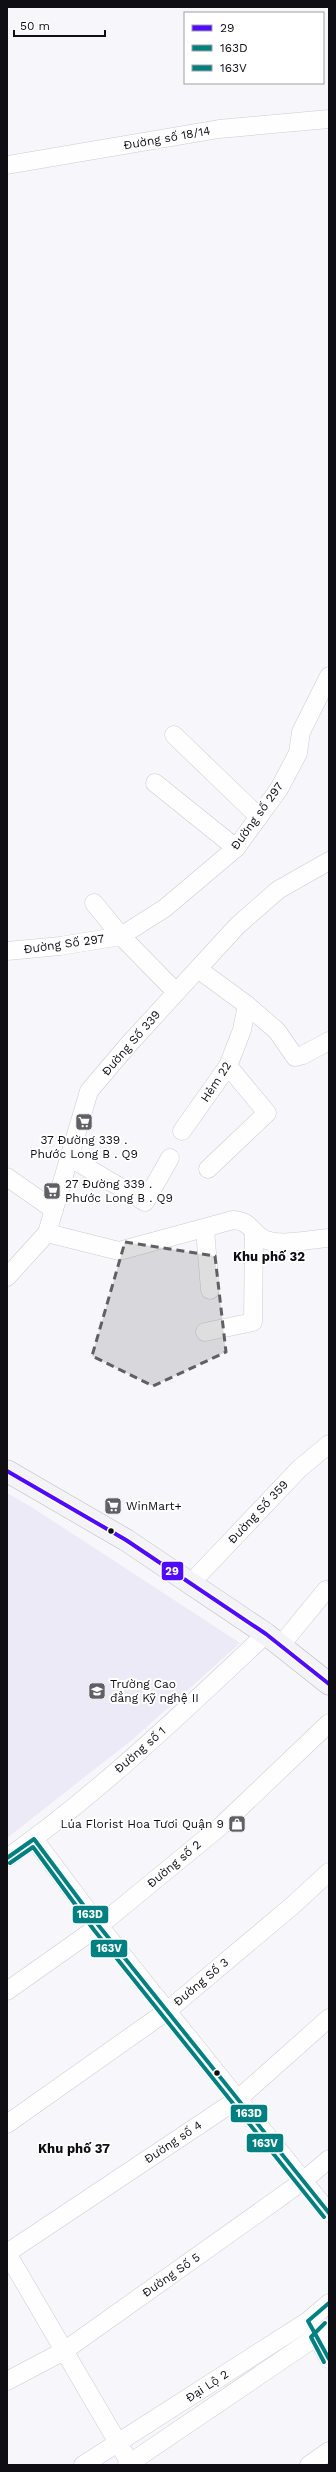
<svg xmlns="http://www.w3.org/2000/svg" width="336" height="2472" font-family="'Work Sans',sans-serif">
  <rect width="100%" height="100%" fill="#f6f6fb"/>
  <polygon fill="#eceaf7" points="7,1493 33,1508 240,1643 133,1739 7,1838"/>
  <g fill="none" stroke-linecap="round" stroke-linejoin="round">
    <defs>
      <g id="minor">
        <polyline points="7,165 219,129 329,119"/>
        <polyline points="174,735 259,817"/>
        <polyline points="155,783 236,848"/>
        <polyline points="94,903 121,936 176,992"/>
        <polyline points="7,951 60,946 121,936 165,908 236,848 279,789 298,753 301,732 329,676"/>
        <polyline points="198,969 247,1005 277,1031 295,1057 303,1055 329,1041"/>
        <polyline points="182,1131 228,1066 242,1030 247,1005"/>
        <polyline points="69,1157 145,1202 170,1158"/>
        <polyline points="208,1169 267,1113 228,1066"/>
        <polyline points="7,1177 54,1210"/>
        <polyline points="205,1229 210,1290"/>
        <path d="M47 1233 119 1251 233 1220C252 1221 250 1233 266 1240 284 1246 311 1239 329 1238"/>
        <polyline points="7,1277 47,1233 89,1091 129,1044 237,926 278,890 329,861"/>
        <polyline points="205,1332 253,1322 254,1232"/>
        <polyline points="190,1584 299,1469 329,1444"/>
        <polyline points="281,1645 326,1590"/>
        <polyline points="34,1839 99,1926 329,2213"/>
        <path d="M7 1858C100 1792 183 1712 266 1634"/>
        <polyline points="7,1991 99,1926 222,1825 329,1723"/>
        <polyline points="7,2124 167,2011 292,1906 329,1872"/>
        <polyline points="7,2253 238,2099 329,2018"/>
        <polyline points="7,2253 131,2465"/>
        <polyline points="312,2328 329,2359"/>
        <polyline points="7,2381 64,2351 303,2181 329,2159"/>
        <polyline points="83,2465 308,2321 329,2303"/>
        <polyline points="127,2465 329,2328"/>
        <polyline points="309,2465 329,2451"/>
      </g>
      <polyline id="major" points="7,1471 126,1540 266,1634 329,1684"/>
    </defs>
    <use href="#minor" stroke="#cccbd2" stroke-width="19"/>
    <use href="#major" stroke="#bcbbc6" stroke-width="23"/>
    <use href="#minor" stroke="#fefefe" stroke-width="18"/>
    <use href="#major" stroke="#f4f3f8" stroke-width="22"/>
    <defs>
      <polyline id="bus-1" points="7,1471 126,1540 266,1634 329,1684"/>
      <g id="bus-2">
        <polyline points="7,1858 34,1839 99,1926 329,2213"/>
        <polyline points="329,2303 308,2321 329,2359"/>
      </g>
      <g id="bus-3">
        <polyline points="10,1863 33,1847 94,1930 324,2217"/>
        <polyline points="324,2362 311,2337 325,2323"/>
      </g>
    </defs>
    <use href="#bus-1" stroke="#fff" stroke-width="7"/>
    <use href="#bus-2" stroke="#fff" stroke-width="7"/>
    <use href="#bus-3" stroke="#fff" stroke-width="7"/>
    <use href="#bus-1" stroke="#4f0aff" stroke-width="4"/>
    <use href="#bus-2" stroke="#008080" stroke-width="4"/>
    <use href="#bus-3" stroke="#008080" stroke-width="4"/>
  </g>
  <path fill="#605f66" fill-opacity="0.2" stroke="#605f66" stroke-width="3" stroke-dasharray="8 5" stroke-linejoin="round" d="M125 1242 215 1256 226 1352 153 1386 92 1356Z"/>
  <defs>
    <symbol id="supermarket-square" viewBox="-11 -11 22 22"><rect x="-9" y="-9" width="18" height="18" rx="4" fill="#605f66" stroke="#fff"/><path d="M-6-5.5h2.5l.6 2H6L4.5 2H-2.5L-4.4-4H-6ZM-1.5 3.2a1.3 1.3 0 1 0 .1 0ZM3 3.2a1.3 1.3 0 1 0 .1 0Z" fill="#fff"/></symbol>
    <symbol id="university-square" viewBox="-11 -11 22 22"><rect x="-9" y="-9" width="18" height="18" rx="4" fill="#605f66" stroke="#fff"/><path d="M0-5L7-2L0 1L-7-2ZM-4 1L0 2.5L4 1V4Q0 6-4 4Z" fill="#fff"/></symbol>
    <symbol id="shop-square" viewBox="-11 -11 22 22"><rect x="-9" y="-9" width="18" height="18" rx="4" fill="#605f66" stroke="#fff"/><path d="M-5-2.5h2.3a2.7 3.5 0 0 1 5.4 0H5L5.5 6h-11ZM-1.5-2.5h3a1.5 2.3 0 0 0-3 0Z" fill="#fff"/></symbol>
  </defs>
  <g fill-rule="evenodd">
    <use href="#supermarket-square" x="74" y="1112" width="20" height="20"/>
    <use href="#supermarket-square" x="42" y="1181" width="20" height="20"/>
    <use href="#supermarket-square" x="103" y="1496" width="20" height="20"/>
    <use href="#university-square" x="87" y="1681" width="20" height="20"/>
    <use href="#shop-square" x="227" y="1814" width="20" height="20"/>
  </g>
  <g fill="#0f0e15" stroke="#fff" stroke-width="1.5">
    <circle cx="111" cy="1531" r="3.5"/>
    <circle cx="217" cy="2073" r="3.5"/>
  </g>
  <g text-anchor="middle" stroke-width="4" stroke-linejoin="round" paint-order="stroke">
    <g font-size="12" fill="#0f0e15" stroke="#fff">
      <text transform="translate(167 138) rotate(-10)" y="4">Đường số 18/14</text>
      <text transform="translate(257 816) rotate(-54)" y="4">Đường số 297</text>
      <text transform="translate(64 944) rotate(-8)" y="4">Đường Số 297</text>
      <text transform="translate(131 1043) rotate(-49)" y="4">Đường Số 339</text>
      <text transform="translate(216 1082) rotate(-57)" y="4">Hẻm 22</text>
      <text transform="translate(258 1512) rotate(-47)" y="4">Đường Số 359</text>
      <text transform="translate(140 1750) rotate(-41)" y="4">Đường số 1</text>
      <text transform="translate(174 1864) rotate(-40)" y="4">Đường số 2</text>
      <text transform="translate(201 1982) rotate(-40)" y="4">Đường Số 3</text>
      <text transform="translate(173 2142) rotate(-34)" y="4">Đường số 4</text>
      <text transform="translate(171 2275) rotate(-35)" y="4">Đường Số 5</text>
      <text transform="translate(207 2386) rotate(-33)" y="4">Đại Lộ 2</text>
    </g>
    <g font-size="12" fill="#0f0e15" stroke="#fff" text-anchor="start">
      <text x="84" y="1144" text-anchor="middle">37 Đường 339 .<tspan x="84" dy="14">Phước Long B . Q9</tspan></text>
      <text x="65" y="1188">27 Đường 339 .<tspan x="65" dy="14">Phước Long B . Q9</tspan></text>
      <text x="126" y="1510">WinMart+</text>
      <text x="110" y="1688">Trường Cao<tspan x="110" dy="14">đẳng Kỹ nghệ II</tspan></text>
      <text x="224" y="1828" text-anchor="end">Lúa Florist Hoa Tươi Quận 9</text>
    </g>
    <g font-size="13" font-weight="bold" fill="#0f0e15" stroke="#fff">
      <text x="269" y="1261">Khu phố 32</text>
      <text x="74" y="2153">Khu phố 37</text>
    </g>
  </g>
  <g stroke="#fff" stroke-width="1.5">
    <rect x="161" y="1561" width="23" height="20" rx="4" fill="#4f0aff"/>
    <rect x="72" y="1905" width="37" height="19" rx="4" fill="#008080"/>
    <rect x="90" y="1939" width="38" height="19" rx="4" fill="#008080"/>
    <rect x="230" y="2104" width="38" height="19" rx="4" fill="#008080"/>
    <rect x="246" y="2133" width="38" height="20" rx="4" fill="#008080"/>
  </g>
  <g font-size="11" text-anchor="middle" font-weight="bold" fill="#fff">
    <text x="172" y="1575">29</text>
    <text x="90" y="1918">163D</text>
    <text x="109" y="1952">163V</text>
    <text x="249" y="2117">163D</text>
    <text x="265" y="2147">163V</text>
  </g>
  <rect width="336" height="2472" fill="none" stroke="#0f0e15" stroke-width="16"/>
  <rect x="184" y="12" width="140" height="72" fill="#ffffff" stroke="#9f9fa1"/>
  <rect x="192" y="25" width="20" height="6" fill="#4f0aff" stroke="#9f9fa1"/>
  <text x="220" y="32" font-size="12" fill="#0f0e15">29</text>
  <rect x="192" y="45" width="20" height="6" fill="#008080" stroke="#9f9fa1"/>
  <text x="220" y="52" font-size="12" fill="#0f0e15">163D</text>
  <rect x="192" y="65" width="20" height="6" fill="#008080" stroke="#9f9fa1"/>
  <text x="220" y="72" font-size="12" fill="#0f0e15">163V</text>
  <path d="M14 30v6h91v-6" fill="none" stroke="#0f0e15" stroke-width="2"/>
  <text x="20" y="30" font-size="12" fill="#0f0e15" stroke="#ffffff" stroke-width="3" paint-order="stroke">50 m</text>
</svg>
